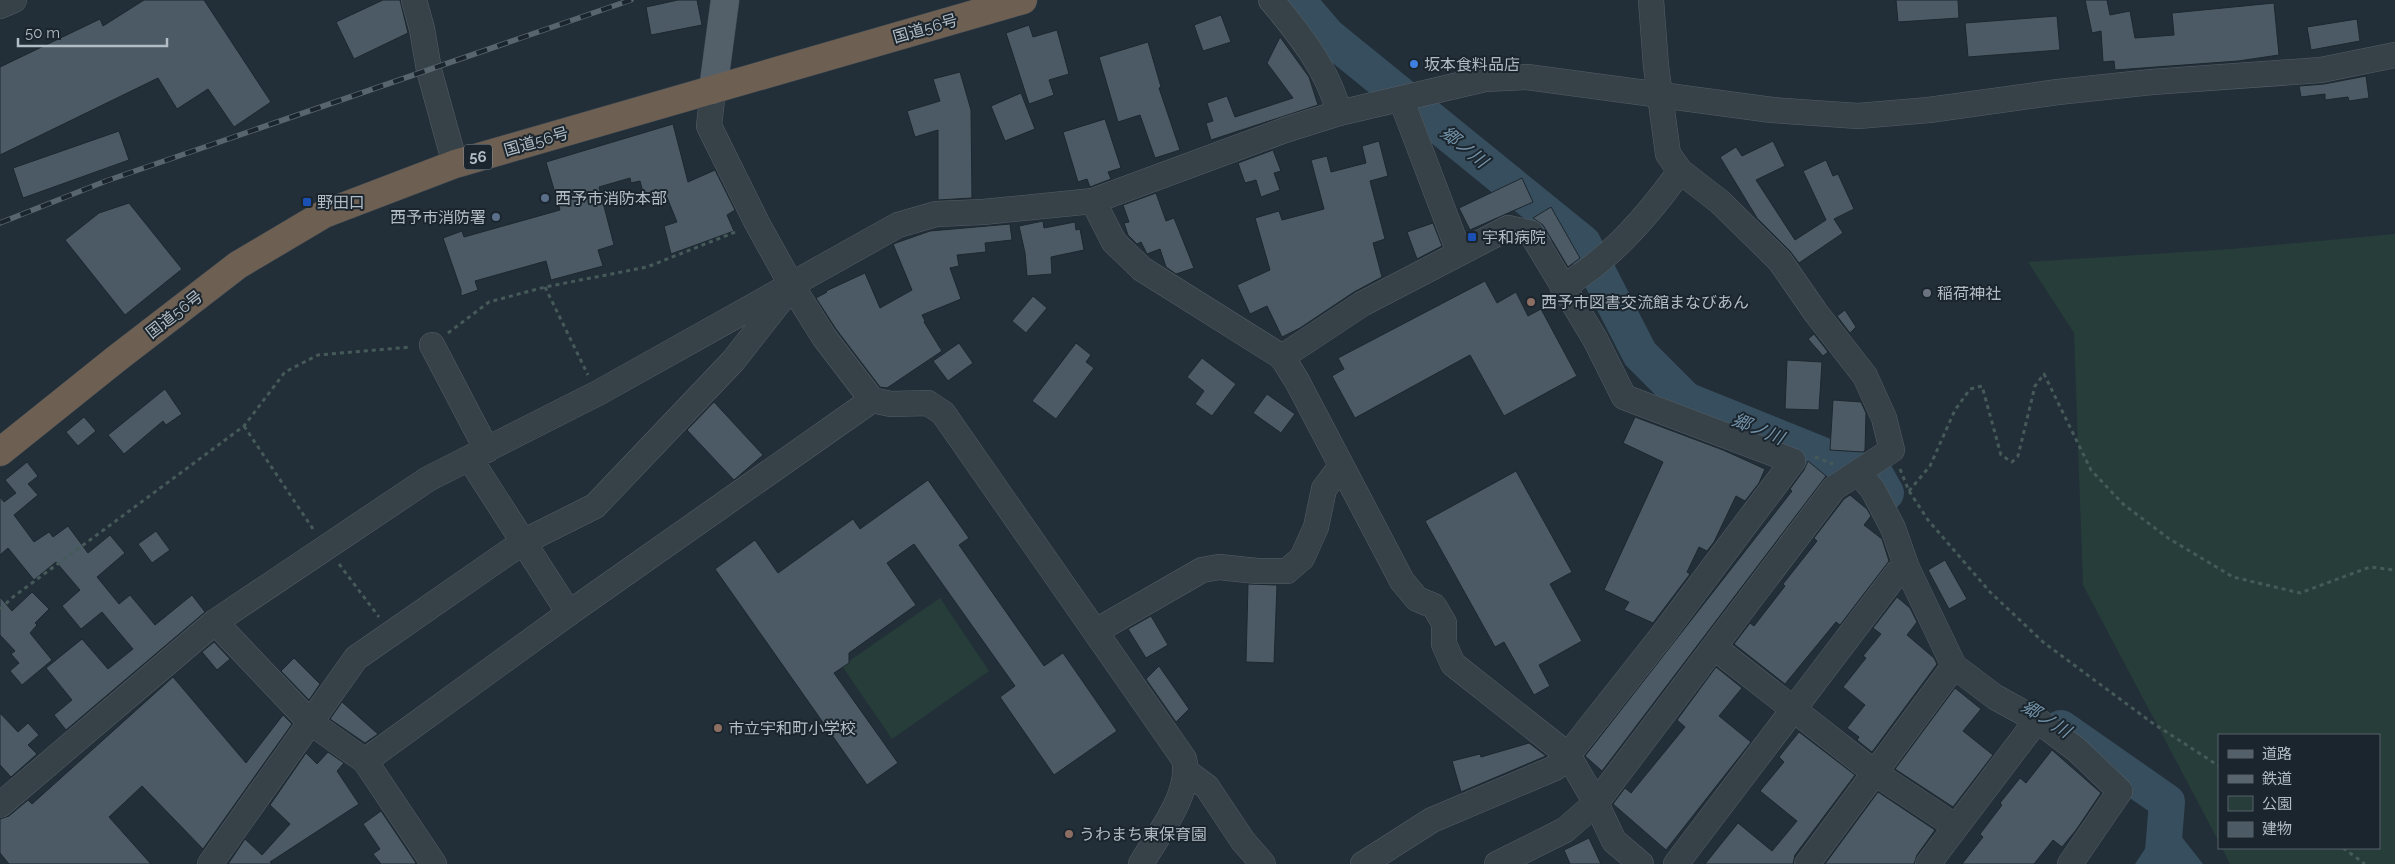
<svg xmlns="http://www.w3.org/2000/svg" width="2395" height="864" font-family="Raleway,'Noto Sans JP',sans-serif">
  <rect width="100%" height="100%" fill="#222f38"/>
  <g fill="#273d3a">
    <polygon points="2395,234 2395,864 2230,864 2222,848 2379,848 2379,735 2219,735 2219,842 2083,585 2074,333 2028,262 2231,249"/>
    <polygon points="940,598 989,671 892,739 842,666"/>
  </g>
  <polygon fill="#374e5e" points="2166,817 2203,864 2135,864"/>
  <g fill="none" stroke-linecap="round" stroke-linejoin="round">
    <g stroke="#374e5e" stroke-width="36">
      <polyline points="1297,0 1328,36 1583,243 1640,354 1686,400 1877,477 1886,493"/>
      <polyline points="2061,728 2167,802 2162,864"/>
    </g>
  </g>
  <g fill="#4b5a64" stroke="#1d272f">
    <polygon points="144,0 204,0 271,102 234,127 208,89 177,109 158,78 0,155 0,67 100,19 103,26"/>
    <polygon points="383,0 400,0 408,33 354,59 336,22"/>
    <polygon points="678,0 697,0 702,25 651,35 646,7"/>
    <polygon points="1896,0 1958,0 1959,18 1898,22"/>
    <polygon points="2085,0 2107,0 2110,15 2130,11 2135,38 2174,35 2172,13 2274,3 2279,55 2238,61 2115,70 2114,61 2103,62 2101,31 2092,33"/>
    <polygon points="1221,15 1231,42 1203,51 1194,25"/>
    <polygon points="2057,16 2060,50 1968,57 1965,23"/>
    <polygon points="2357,19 2360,41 2311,50 2307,27"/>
    <polygon points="1029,25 1033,37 1057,30 1069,74 1049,80 1054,95 1029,104 1006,33"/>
    <polygon points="1280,37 1309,77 1318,105 1211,140 1206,123 1213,121 1207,103 1227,96 1235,117 1293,98 1267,63"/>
    <polygon points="1148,42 1161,87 1159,88 1180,150 1155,158 1140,115 1118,122 1099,57"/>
    <polygon points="960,72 971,110 972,198 938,200 938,130 915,137 907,111 940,101 933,79"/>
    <polygon points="2366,76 2369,98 2349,101 2348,97 2325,100 2325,94 2301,97 2299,86 2324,84"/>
    <polygon points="1021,93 1035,129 1005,141 991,106"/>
    <polygon points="1105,119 1121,168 1108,172 1111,179 1090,187 1087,179 1078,182 1063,132"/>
    <polygon points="673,124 688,182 715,170 735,210 727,215 734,231 671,254 664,226 677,222 664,190 644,196 640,181 631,183 630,178 599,187 614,245 598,250 603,266 551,280 546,261 475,281 478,290 461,296 461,290 443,238 462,231 464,237 560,210 546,162"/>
    <polygon points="119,131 129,160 23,198 13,168"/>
    <polygon points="1379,141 1388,176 1370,181 1385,239 1373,243 1382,277 1354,292 1300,328 1282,337 1267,306 1250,314 1237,285 1270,270 1255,218 1279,211 1282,220 1324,209 1311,160 1327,156 1331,172 1366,163 1362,146"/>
    <polygon points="1773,141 1785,166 1756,180 1795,240 1826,220 1803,171 1826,160 1833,176 1838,174 1854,209 1834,219 1843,233 1799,263 1790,251 1757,218 1720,157 1736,147 1742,156"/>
    <polygon points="1273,150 1281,171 1274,173 1280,190 1261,197 1256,180 1245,183 1238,163"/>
    <polygon points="1522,178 1533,202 1470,230 1459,208"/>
    <polygon points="1156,193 1166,221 1174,218 1194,268 1176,274 1166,267 1160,249 1147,254 1141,242 1137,244 1128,235 1124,223 1129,222 1123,205"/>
    <polygon points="129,203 182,269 125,315 65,240 99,213"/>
    <polygon points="1551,207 1580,258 1568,267 1543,225 1533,218"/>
    <polygon points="1043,221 1044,228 1075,222 1076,230 1080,229 1084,250 1051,257 1052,274 1027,276 1025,253 1019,226"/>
    <polygon points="1433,223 1442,246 1417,259 1407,232"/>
    <polygon points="1010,224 1012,240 985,243 986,252 957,255 959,266 950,268 961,299 922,315 925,321 924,322 942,351 887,388 880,387 836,329 816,298 827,292 826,291 865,273 880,308 912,290 893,244 930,231"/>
    <polygon points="1485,281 1497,303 1516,292 1528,316 1541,309 1577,376 1504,416 1470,355 1355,418 1332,376 1344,369 1338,358"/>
    <polygon points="1033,296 1047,308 1026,333 1012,321"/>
    <polygon points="1845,310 1856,327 1850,333 1837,316"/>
    <polygon points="1814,334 1828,352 1823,356 1808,339"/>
    <polygon points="959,343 973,363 948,381 933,361"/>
    <polygon points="1076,343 1091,355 1086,362 1094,368 1056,419 1032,401"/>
    <polygon points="1202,358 1236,384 1212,416 1195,404 1204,391 1187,377"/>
    <polygon points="1787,360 1822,362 1819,410 1785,409"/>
    <polygon points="165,389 182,414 166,425 163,421 124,454 108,435"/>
    <polygon points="1267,394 1295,414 1281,433 1253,413"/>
    <polygon points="1833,400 1861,402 1866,413 1865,450 1863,452 1830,450"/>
    <polygon points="714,402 763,455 734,480 687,430"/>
    <polygon points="84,417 96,431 78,446 66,432"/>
    <polygon points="1635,417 1723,450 1765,469 1759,483 1745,501 1736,496 1714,542 1707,551 1699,547 1687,572 1690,574 1653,623 1624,610 1629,602 1604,590 1663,462 1623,443"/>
    <polygon points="1808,461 1826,476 1602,771 1585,756 1792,491 1790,489 1804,470"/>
    <polygon points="27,462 38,476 28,484 38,495 14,515 34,542 49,532 53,537 68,526 88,553 110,535 125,553 97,577 119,604 130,595 155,625 192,595 205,612 66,730 54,715 72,700 46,668 82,639 108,669 133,649 102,612 81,629 62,606 80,590 56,562 34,580 8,548 0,555 0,497 4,502 16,493 5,480"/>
    <polygon points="1516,471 1572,572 1550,584 1582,641 1539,665 1550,686 1534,695 1504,642 1495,647 1425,521"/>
    <polygon points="928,480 969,538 959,545 1044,666 1063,653 1117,731 1054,775 1000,697 1015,686 914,544 887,563 916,605 849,653 849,663 834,673 898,763 867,785 715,569 755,540 778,573 853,519 860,529"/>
    <polygon points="1850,495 1867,509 1871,516 1864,525 1882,539 1889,561 1840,625 1836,622 1785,684 1734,644 1750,623 1754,626 1785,586 1783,584 1817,541 1814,538 1844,499"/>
    <polygon points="156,531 170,550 152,563 138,544"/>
    <polygon points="1945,560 1967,599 1949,609 1928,570"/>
    <polygon points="1248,584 1277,585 1274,663 1246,662"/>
    <polygon points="32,592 49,609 35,623 37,625 30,633 52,660 22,685 10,671 19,663 11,654 15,651 0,635 0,597 12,611"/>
    <polygon points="1897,597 1910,608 1917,622 1907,635 1934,658 1937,664 1872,752 1857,740 1859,737 1847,728 1865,705 1843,687 1866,658 1863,656 1881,634 1873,628"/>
    <polygon points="1151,616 1168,645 1146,658 1128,629"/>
    <polygon points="214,642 230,659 217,670 202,652"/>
    <polygon points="294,658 320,684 309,700 281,671"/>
    <polygon points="1159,666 1189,709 1176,722 1146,679"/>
    <polygon points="1716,667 1742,688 1719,716 1751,742 1666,850 1613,804 1625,788 1631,793 1685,727 1677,720"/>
    <polygon points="173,677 246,763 283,715 292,724 203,849 142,786 109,817 151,864 9,864 0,853 0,819 9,816 28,800 32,804"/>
    <polygon points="1955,688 1981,709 1963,731 1993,755 1953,807 1895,769"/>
    <polygon points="342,702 378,734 365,743 330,719"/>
    <polygon points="0,713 18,732 28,723 39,735 28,745 37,754 11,777 0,765"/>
    <polygon points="1799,732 1855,775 1795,855 1793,864 1705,864 1738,823 1772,851 1797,821 1760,791 1784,762 1779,757"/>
    <polygon points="1529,743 1546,756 1461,792 1452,761 1480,754 1481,757"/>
    <polygon points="2052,750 2101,793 2076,830 2062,847 2053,840 2034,864 1962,864 1983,837 1980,834 2002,805 2000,803 2020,778 2026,783"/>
    <polygon points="328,752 344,763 337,771 359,804 270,862 272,864 228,864 245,839 262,855 290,824 270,805 306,753 317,764"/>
    <polygon points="1878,792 1935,830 1917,855 1914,864 1825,864"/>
    <polygon points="381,811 416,863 415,864 381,864 373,854 380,849 363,824"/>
    <polygon points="1589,838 1601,864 1570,864 1564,850"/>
  </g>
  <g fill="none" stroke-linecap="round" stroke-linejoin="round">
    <defs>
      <g id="minor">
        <polyline points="414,0 422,29 429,70 455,164"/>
        <path d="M1271 0C1298 32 1329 71 1339 113"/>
        <polyline points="0,6 14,0"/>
        <path d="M713 90 709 126 757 223 792 286 824 337 872 400 891 404 928 403 943 413 1184 759C1192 794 1158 834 1141 864"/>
        <polyline points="1401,99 1459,252"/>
        <polyline points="1093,201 1114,242 1142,269 1282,357 1297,381 1402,581 1417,599 1434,606 1444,623 1444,644 1453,664 1568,755 1596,803 1614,841 1641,864"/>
        <path d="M1563 288C1576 278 1591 269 1603 258 1633 233 1657 203 1680 171"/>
        <polyline points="432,345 487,450"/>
        <polyline points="1282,357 1362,304 1508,228 1531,233 1595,339 1624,397 1793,461 1661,637 1568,755 1555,768 1432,820 1363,864"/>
        <polyline points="470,459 569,613"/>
        <polyline points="1858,472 1873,490 1893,528 1907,568 1954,666 1995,697 2037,720 2077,750 2120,791 2070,864"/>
        <polyline points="215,622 310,722 365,761 569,613 872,400"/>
        <polyline points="1096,631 1202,570 1219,567 1257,571 1287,571 1302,558 1316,527 1324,489 1341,466"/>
        <polyline points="1715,648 1875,773 1955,826"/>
        <polyline points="365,761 434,864"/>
        <polyline points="1187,772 1207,787 1243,841 1263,864"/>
        <polyline points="0,805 215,622 428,479 598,393 898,225 936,214 983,212 1093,201 1285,130 1339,113 1485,79 1527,77 1772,110 1858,116 1929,110 2058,92 2152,82 2321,70 2395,55"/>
        <polyline points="210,864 356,658 523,542 595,506 733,361 784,296"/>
        <polyline points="1497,864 1565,830 1596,803 1834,488 1892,450 1884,418 1865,376 1816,313 1780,261 1720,202 1680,171 1668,154 1656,66 1651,0"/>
        <polyline points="1676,864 1897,573 1907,568"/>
        <polyline points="1807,864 1954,666"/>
        <polyline points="1928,864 2037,720"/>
      </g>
      <polyline id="major" points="713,90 725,0"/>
      <polyline id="highway" points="0,452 116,359 238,265 324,214 455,164 1023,0"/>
    </defs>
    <use href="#minor" stroke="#545e66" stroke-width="26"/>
    <use href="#major" stroke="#424c55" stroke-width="29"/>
    <use href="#highway" stroke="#414b53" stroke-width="29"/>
    <g stroke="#465a59" stroke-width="3" stroke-dasharray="4 4" stroke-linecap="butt">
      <polyline points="545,287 588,375"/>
      <polyline points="448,333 489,302 545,287 647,267 738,231"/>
      <polyline points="244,426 313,529"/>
      <polyline points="1815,457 1833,464"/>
      <polyline points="1900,469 1909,491 1928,520 1990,592 2043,642 2151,722 2219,766"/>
      <polyline points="1909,491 1930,466 1955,410 1970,389 1982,386 2001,455 2012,462 2018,456 2035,386 2044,374 2091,470 2123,504 2168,538 2233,577 2300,593 2370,567 2395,570"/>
      <polyline points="339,564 379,617"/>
      <polyline points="0,609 13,597 244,426 285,372 318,355 411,347"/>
      <polyline points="2343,848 2365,864"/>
    </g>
    <use href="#minor" stroke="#364148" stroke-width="25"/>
    <use href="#major" stroke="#546069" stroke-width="28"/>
    <use href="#highway" stroke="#6e5f53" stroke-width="28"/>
    <defs>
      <polyline id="rail" points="0,223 106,181 631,0"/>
    </defs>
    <use href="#rail" stroke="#58656f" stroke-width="5.5"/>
    <use href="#rail" stroke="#1b252d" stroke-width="4" stroke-dasharray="11" stroke-linecap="butt"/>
  </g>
  <circle fill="#3f7fe0" stroke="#1b252d" stroke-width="2" cx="1414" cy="64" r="5"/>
  <g fill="#5c6f8a" stroke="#1b252d" stroke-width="2">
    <circle cx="545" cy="198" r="5"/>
    <circle cx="496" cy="217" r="5"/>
  </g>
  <g fill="#1a4fb4" stroke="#1b252d" stroke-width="2">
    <rect x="302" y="197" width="10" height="10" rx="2.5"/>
    <rect x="1467" y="232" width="10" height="10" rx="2.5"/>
  </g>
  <circle fill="#6b7280" stroke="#1b252d" stroke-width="2" cx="1927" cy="293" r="5"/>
  <g fill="#8d6e63" stroke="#1b252d" stroke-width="2">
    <circle cx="1531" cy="302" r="5"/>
    <circle cx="718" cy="728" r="5"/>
    <circle cx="1069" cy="834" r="5"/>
  </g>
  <g text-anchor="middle" stroke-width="4" stroke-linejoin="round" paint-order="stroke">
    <rect fill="#1b252d" stroke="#848f97" stroke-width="1" x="464" y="144.5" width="28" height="25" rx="4"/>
    <g font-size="15" font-weight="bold" fill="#b1bcc5">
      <text x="478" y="162">56</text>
    </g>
    <g font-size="16" fill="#b1bcc5" stroke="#1b252d">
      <text transform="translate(925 28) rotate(-16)" y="6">国道56号</text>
      <text transform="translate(536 141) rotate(-16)" y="6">国道56号</text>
      <text transform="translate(174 314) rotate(-38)" y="6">国道56号</text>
    </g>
    <g font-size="16" fill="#b1bcc5" stroke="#1b252d" text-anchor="start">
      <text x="1424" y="70">坂本食料品店</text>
      <text x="555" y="204">西予市消防本部</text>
      <text x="317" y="208">野田口</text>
      <text x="486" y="223" text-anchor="end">西予市消防署</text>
      <text x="1482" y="243">宇和病院</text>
      <text x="1937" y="299">稲荷神社</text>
      <text x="1541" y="308">西予市図書交流館まなびあん</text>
      <text x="728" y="734">市立宇和町小学校</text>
      <text x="1079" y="840">うわまち東保育園</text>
    </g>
    <g font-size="18" font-style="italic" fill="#7291a7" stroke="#1b252d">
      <text transform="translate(1464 147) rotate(39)" y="6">郷ノ川</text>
      <text transform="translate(1758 429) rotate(22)" y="6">郷ノ川</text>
      <text transform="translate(2046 719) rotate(32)" y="6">郷ノ川</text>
    </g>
  </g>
  <rect x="2218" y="734" width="162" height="115" fill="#1b252d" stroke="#57616a"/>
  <rect x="2228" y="750" width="25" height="8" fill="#546069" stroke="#57616a"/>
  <text x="2262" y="759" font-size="15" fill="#b1bcc5">道路</text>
  <rect x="2228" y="775" width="25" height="8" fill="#58656f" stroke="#57616a"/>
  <text x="2262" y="784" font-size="15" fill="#b1bcc5">鉄道</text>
  <rect x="2228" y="796" width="25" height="15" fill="#273d3a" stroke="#57616a"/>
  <text x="2262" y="809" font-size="15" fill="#b1bcc5">公園</text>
  <rect x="2228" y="822" width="25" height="15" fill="#4b5a64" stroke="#57616a"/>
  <text x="2262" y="834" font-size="15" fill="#b1bcc5">建物</text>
  <path d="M18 38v8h149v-8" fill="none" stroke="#b1bcc5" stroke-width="2.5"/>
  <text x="25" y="38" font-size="15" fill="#b1bcc5" stroke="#1b252d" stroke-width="4" paint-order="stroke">50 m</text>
</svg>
